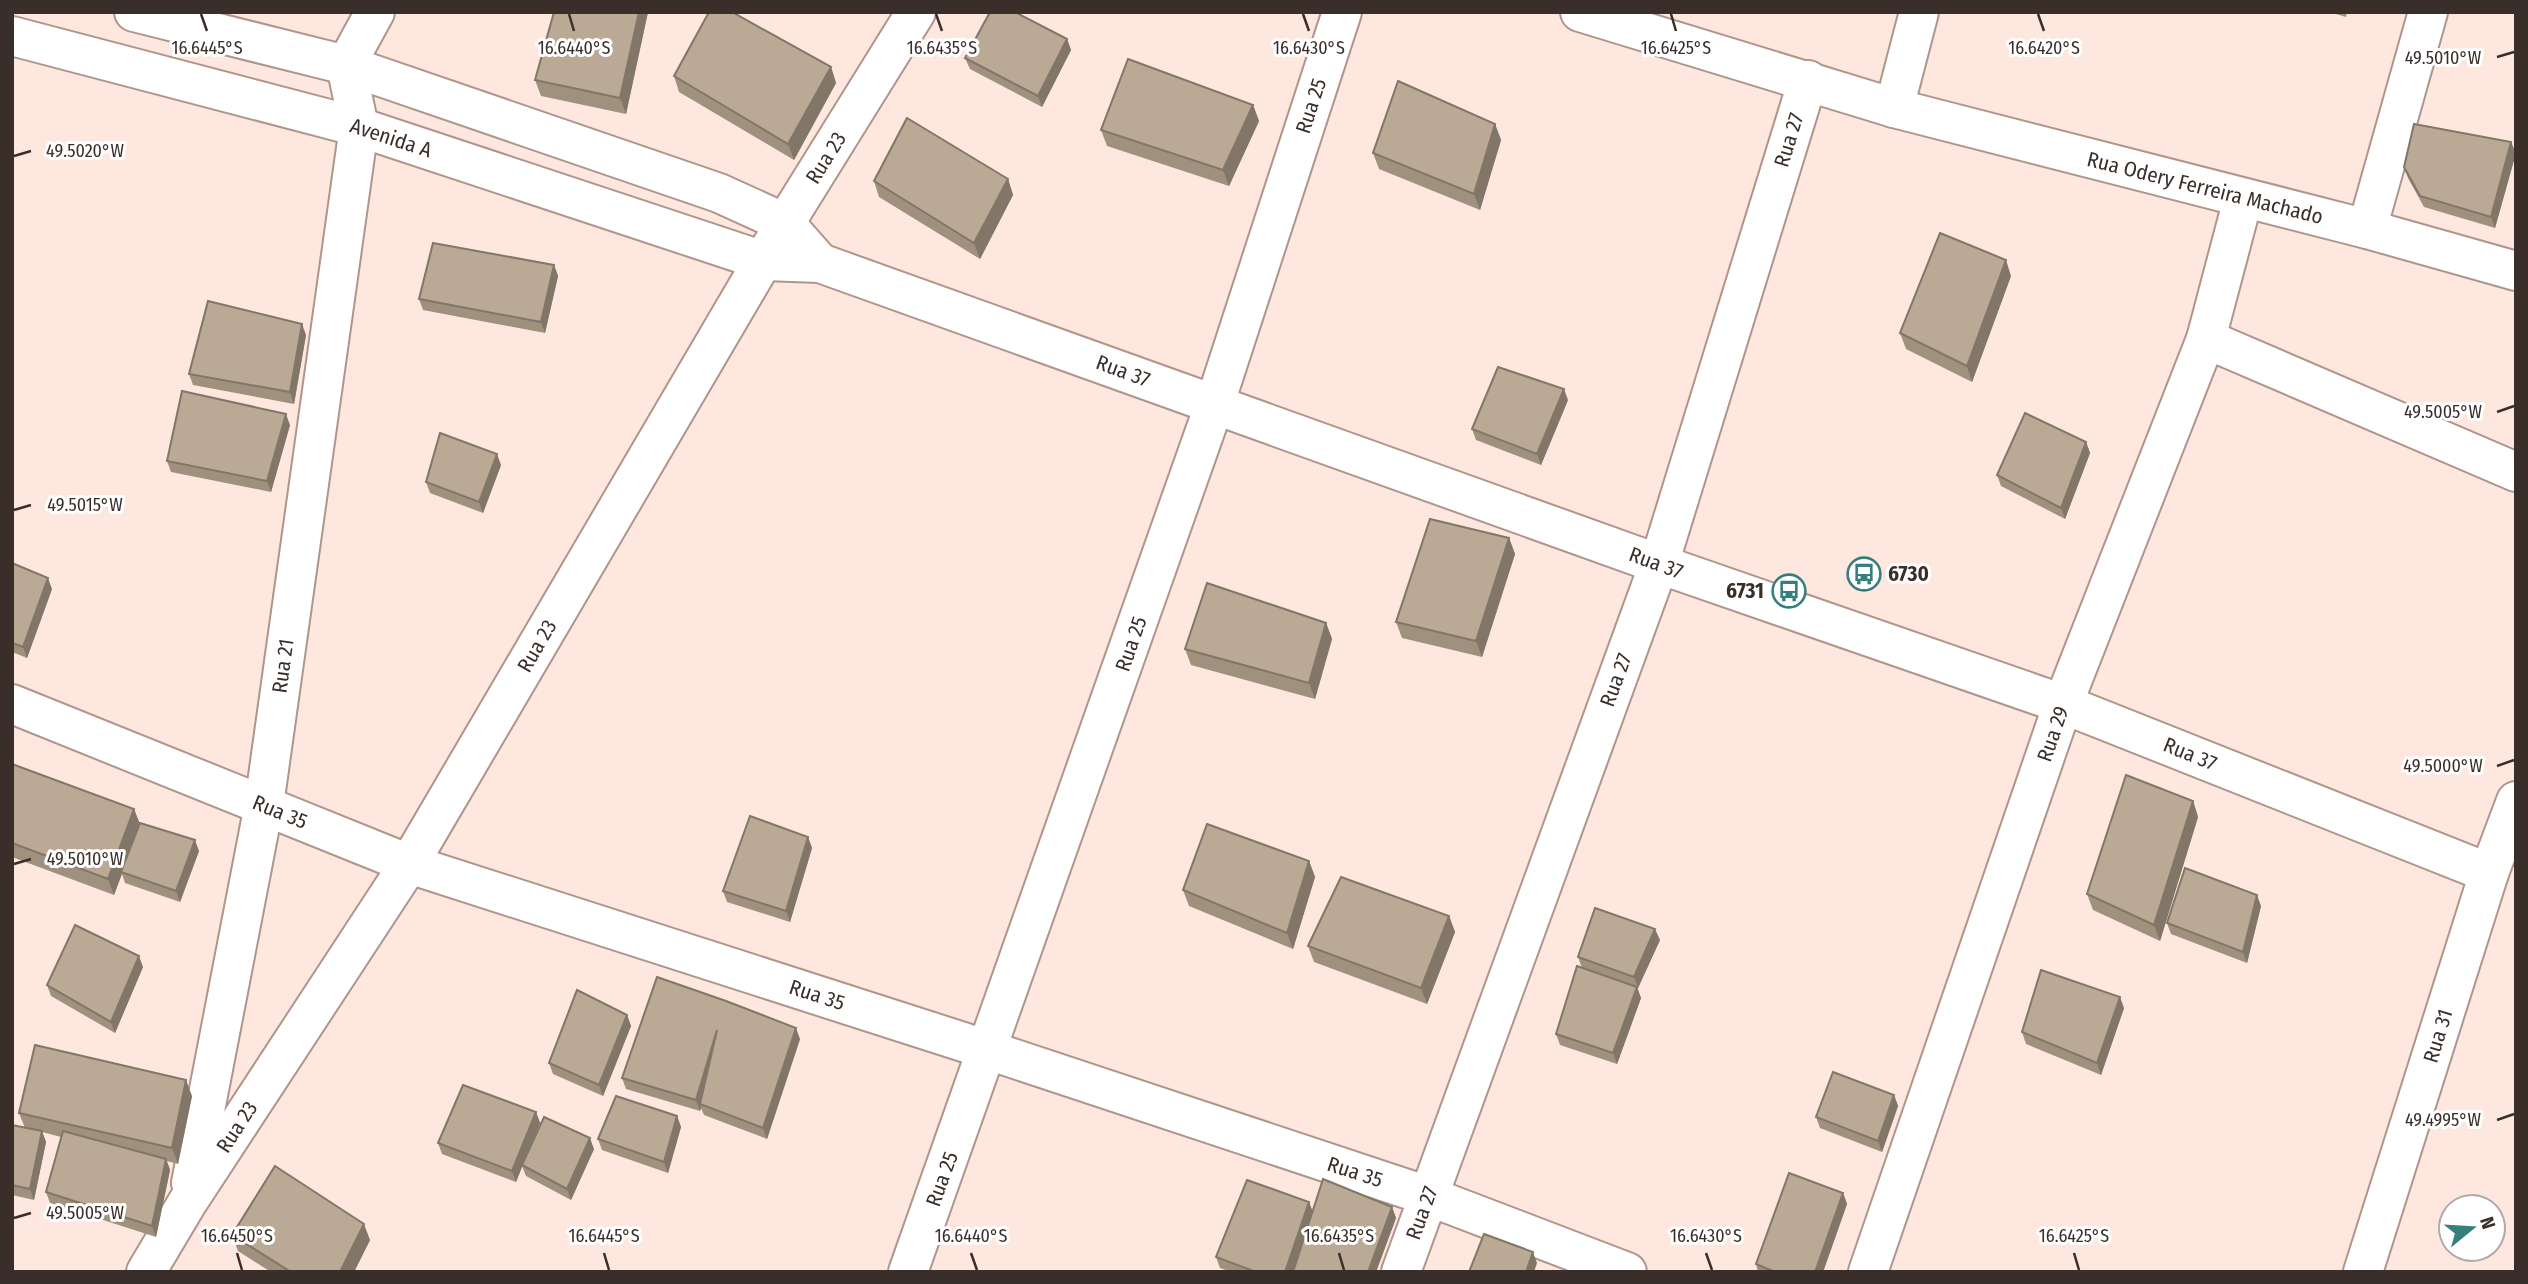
<svg xmlns="http://www.w3.org/2000/svg" width="2528" height="1284" font-family="'Fira Sans Condensed',sans-serif">
  <rect width="100%" height="100%" fill="#fee7de"/>
  <g fill="none" stroke-linecap="round" stroke-linejoin="round">
    <defs>
      <g id="street">
        <polyline points="1580,12 1894,108 2367,229 2516,271"/>
        <polyline points="1894,108 1919,12"/>
        <polyline points="2367,229 2428,12"/>
        <polyline points="2206,339 2243,199"/>
        <polyline points="12,704 409,864 988,1050 1428,1196 1627,1272"/>
        <polyline points="191,1183 264,805 359,127 346,65 375,12"/>
        <polyline points="146,1272 187,1203 409,864 785,223 916,12"/>
        <polyline points="908,1272 1215,403 1342,12"/>
        <polyline points="1401,1272 1659,564 1808,80"/>
        <polyline points="1868,1272 2063,704 2489,873"/>
        <polyline points="2363,1272 2489,873 2516,801"/>
      </g>
      <g id="secondary">
        <polyline points="134,12 346,65 719,193 785,223 820,263"/>
        <polyline points="12,36 359,127 764,261 820,263 1659,564 2063,704 2206,339 2516,472"/>
      </g>
    </defs>
    <use href="#street" stroke="#af958b" stroke-width="42"/>
    <use href="#secondary" stroke="#af958b" stroke-width="42"/>
    <use href="#street" stroke="#fff" stroke-width="38"/>
    <use href="#secondary" stroke="#fff" stroke-width="38"/>
  </g>
  <g fill="#a0917f">
    <polygon points="648,12 626,114 541,96 535,80"/>
    <polygon points="2329,12 2347,12 2346,17"/>
    <polygon points="1067,39 1071,50 1042,107 970,69 965,58"/>
    <polygon points="831,67 836,83 794,160 679,92 674,76"/>
    <polygon points="1253,105 1259,121 1229,186 1107,146 1101,130"/>
    <polygon points="1495,124 1501,140 1480,210 1379,169 1373,153"/>
    <polygon points="2516,153 2495,228 2424,207 2408,178 2404,167"/>
    <polygon points="1008,179 1013,195 980,259 879,197 874,181"/>
    <polygon points="554,265 558,276 545,333 423,310 419,299"/>
    <polygon points="2011,276 1972,382 1906,349 1900,333"/>
    <polygon points="306,335 294,404 193,385 189,374"/>
    <polygon points="1568,400 1541,465 1476,440 1472,429"/>
    <polygon points="290,425 271,492 171,472 167,461"/>
    <polygon points="2086,442 2090,453 2065,519 2001,486 1997,475"/>
    <polygon points="501,465 483,513 430,493 426,482"/>
    <polygon points="1509,538 1515,554 1482,657 1402,638 1396,622"/>
    <polygon points="12,563 52,589 27,658 12,652"/>
    <polygon points="1326,623 1332,639 1315,699 1191,665 1185,649"/>
    <polygon points="12,764 134,809 140,824 199,851 180,902 125,883 122,874 114,895 12,857"/>
    <polygon points="2193,801 2198,817 2160,941 2093,910 2087,894"/>
    <polygon points="808,837 812,848 790,922 727,902 723,891"/>
    <polygon points="1309,861 1315,877 1293,949 1189,906 1183,890"/>
    <polygon points="2261,906 2247,963 2171,934 2167,923"/>
    <polygon points="1449,916 1455,932 1427,1004 1314,962 1308,946"/>
    <polygon points="1660,940 1638,988 1637,988 1641,998 1617,1064 1560,1045 1556,1034 1582,968 1578,957"/>
    <polygon points="143,967 115,1033 51,996 47,985"/>
    <polygon points="2124,1008 2101,1075 2026,1044 2022,1032"/>
    <polygon points="627,1015 631,1026 603,1096 553,1074 549,1063"/>
    <polygon points="800,1039 767,1139 704,1115 701,1108 700,1111 626,1089 622,1078"/>
    <polygon points="1894,1095 1898,1106 1882,1152 1820,1128 1816,1117"/>
    <polygon points="192,1096 178,1164 167,1161 170,1170 156,1237 50,1203 46,1192 61,1137 42,1132 46,1142 34,1200 12,1195 12,1125 25,1128 19,1113"/>
    <polygon points="536,1112 540,1123 529,1148 594,1149 571,1200 526,1176 522,1166 516,1182 442,1154 438,1143"/>
    <polygon points="677,1116 681,1127 668,1173 602,1150 598,1139"/>
    <polygon points="1843,1193 1847,1204 1823,1272 1758,1272 1756,1264"/>
    <polygon points="1309,1202 1313,1212 1392,1207 1396,1218 1376,1272 1231,1272 1220,1268 1216,1257"/>
    <polygon points="232,1235 370,1240 354,1272 271,1272 238,1251"/>
  </g>
  <g fill="#827668">
    <polygon points="639,12 648,12 626,114 620,98"/>
    <polygon points="1067,39 1071,50 1042,107 1038,96"/>
    <polygon points="831,67 836,83 794,160 788,144"/>
    <polygon points="1253,105 1259,121 1229,186 1223,170"/>
    <polygon points="1495,124 1501,140 1480,210 1474,194"/>
    <polygon points="2511,142 2516,153 2495,228 2491,217"/>
    <polygon points="1008,179 1013,195 980,259 974,243"/>
    <polygon points="2006,260 2011,276 1972,382 1967,366"/>
    <polygon points="554,265 558,276 545,333 541,322"/>
    <polygon points="302,324 306,335 294,404 290,392"/>
    <polygon points="1564,389 1568,400 1541,465 1537,454"/>
    <polygon points="286,414 290,425 271,492 267,481"/>
    <polygon points="2086,442 2090,453 2065,519 2061,508"/>
    <polygon points="497,454 501,465 483,513 479,502"/>
    <polygon points="1509,538 1515,554 1482,657 1476,641"/>
    <polygon points="48,578 52,589 27,658 23,647"/>
    <polygon points="1326,623 1332,639 1315,699 1309,683"/>
    <polygon points="2193,801 2198,817 2160,941 2154,925"/>
    <polygon points="134,809 140,825 114,895 108,879"/>
    <polygon points="808,837 812,848 790,922 786,911"/>
    <polygon points="195,840 199,851 180,902 176,891"/>
    <polygon points="1309,861 1315,877 1293,949 1287,933"/>
    <polygon points="2257,895 2261,906 2247,963 2243,952"/>
    <polygon points="1449,916 1455,932 1427,1004 1421,988"/>
    <polygon points="1655,929 1660,940 1638,988 1634,977"/>
    <polygon points="139,956 143,967 115,1033 111,1022"/>
    <polygon points="1637,987 1641,998 1617,1064 1613,1053"/>
    <polygon points="2120,997 2124,1008 2101,1075 2097,1063"/>
    <polygon points="627,1015 631,1026 603,1096 599,1085"/>
    <polygon points="796,1028 800,1039 767,1139 763,1128"/>
    <polygon points="717,1030 700,1104 701,1108 700,1111 696,1100"/>
    <polygon points="186,1080 192,1096 178,1164 172,1148"/>
    <polygon points="1894,1095 1898,1106 1882,1152 1878,1141"/>
    <polygon points="536,1112 540,1123 516,1182 512,1171"/>
    <polygon points="677,1116 681,1127 668,1173 664,1162"/>
    <polygon points="42,1131 46,1142 34,1200 30,1189"/>
    <polygon points="590,1138 594,1149 571,1200 567,1189"/>
    <polygon points="166,1159 170,1170 156,1237 152,1226"/>
    <polygon points="1843,1193 1847,1204 1823,1272 1815,1272"/>
    <polygon points="1309,1202 1313,1213 1293,1272 1285,1272"/>
    <polygon points="1392,1207 1396,1218 1376,1272 1368,1272"/>
    <polygon points="364,1224 370,1240 354,1272 340,1272"/>
    <polygon points="1533,1252 1537,1263 1534,1272 1526,1272"/>
  </g>
  <g fill="#baa994" stroke="#827668" stroke-width="2">
    <polygon points="554,12 639,12 620,98 535,80"/>
    <polygon points="709,12 732,12 831,67 788,144 674,76"/>
    <polygon points="990,12 1015,12 1067,39 1038,96 965,58"/>
    <polygon points="1128,59 1253,105 1223,170 1101,130"/>
    <polygon points="1398,81 1495,124 1474,194 1373,153"/>
    <polygon points="907,118 1008,179 974,243 874,181"/>
    <polygon points="2414,124 2511,142 2491,217 2420,196 2404,167"/>
    <polygon points="1940,233 2006,260 1967,366 1900,333"/>
    <polygon points="433,243 554,265 541,322 419,299"/>
    <polygon points="208,301 302,324 290,392 189,374"/>
    <polygon points="1498,367 1564,389 1537,454 1472,429"/>
    <polygon points="182,391 286,414 267,481 167,461"/>
    <polygon points="2025,413 2086,442 2061,508 1997,475"/>
    <polygon points="440,433 497,454 479,502 426,482"/>
    <polygon points="1430,519 1509,538 1476,641 1396,622"/>
    <polygon points="12,563 48,578 23,647 12,643"/>
    <polygon points="1207,583 1326,623 1309,683 1185,649"/>
    <polygon points="12,764 134,809 108,879 12,843"/>
    <polygon points="2126,775 2193,801 2154,925 2087,894"/>
    <polygon points="750,816 808,837 786,911 723,891"/>
    <polygon points="140,823 195,840 176,891 121,872"/>
    <polygon points="1207,824 1309,861 1287,933 1183,890"/>
    <polygon points="2185,868 2257,895 2243,952 2167,923"/>
    <polygon points="1341,877 1449,916 1421,988 1308,946"/>
    <polygon points="1595,908 1655,929 1634,977 1578,957"/>
    <polygon points="75,925 139,956 111,1022 47,985"/>
    <polygon points="1577,966 1637,987 1613,1053 1556,1034"/>
    <polygon points="2041,970 2120,997 2097,1063 2022,1032"/>
    <polygon points="657,977 726,1001 796,1028 763,1128 700,1104 717,1030 696,1100 622,1078"/>
    <polygon points="577,990 627,1015 599,1085 549,1063"/>
    <polygon points="35,1045 186,1080 172,1148 19,1113"/>
    <polygon points="1833,1072 1894,1095 1878,1141 1816,1117"/>
    <polygon points="463,1085 536,1112 512,1171 438,1143"/>
    <polygon points="616,1096 677,1116 664,1162 598,1139"/>
    <polygon points="544,1117 590,1138 567,1189 522,1165"/>
    <polygon points="12,1125 42,1131 30,1189 12,1185"/>
    <polygon points="63,1131 166,1159 152,1226 46,1192"/>
    <polygon points="275,1166 364,1224 340,1272 291,1272 232,1235"/>
    <polygon points="1789,1173 1843,1193 1815,1272 1775,1272 1756,1264"/>
    <polygon points="1323,1179 1392,1207 1368,1272 1293,1272"/>
    <polygon points="1247,1180 1309,1202 1285,1272 1256,1272 1216,1257"/>
    <polygon points="1484,1234 1533,1252 1526,1272 1469,1272"/>
  </g>
  <path fill="none" stroke="#392e2a" stroke-width="2.5" d="M201 14 207 31M569 14 574 31M936 14 942 31M1303 14 1309 31M1671 14 1676 31M2038 14 2044 31M2497 57 2514 52M14 156 31 151M2497 412 2514 406M14 510 31 505M2497 766 2514 760M14 864 31 859M2497 1120 2514 1114M14 1218 31 1213M237 1253 242 1270M604 1253 609 1270M971 1253 977 1270M1339 1253 1344 1270M1706 1253 1712 1270M2074 1253 2079 1270"/>
  <defs>
    <symbol id="bus-ring" viewBox="-11 -11 22 22"><circle r="9.5" fill="#fff" stroke="#367f7c" stroke-width="1.5"/><path d="M-5-6H5V4H4V6H2V4H-2V6H-4V4H-5ZM-3.5-4V0h7V-4ZM-3.5 1.2v1.5H-2V1.2ZM2 1.2v1.5H3.5V1.2Z" fill="#367f7c"/></symbol>
  </defs>
  <g fill-rule="evenodd">
    <use href="#bus-ring" x="1845" y="555" width="38" height="38"/>
    <use href="#bus-ring" x="1770" y="572" width="38" height="38"/>
  </g>
  <g text-anchor="middle" stroke-width="6" stroke-linejoin="round" paint-order="stroke">
    <g font-size="21" fill="#392e2a" stroke="#fff">
      <text transform="translate(1311 106) rotate(-72)" y="7">Rua 25</text>
      <text transform="translate(391 138) rotate(18)" y="7">Avenida A</text>
      <text transform="translate(1789 140) rotate(-73)" y="7">Rua 27</text>
      <text transform="translate(826 158) rotate(-58)" y="7">Rua 23</text>
      <text transform="translate(2205 188) rotate(14)" y="7">Rua Odery Ferreira Machado</text>
      <text transform="translate(1123 371) rotate(20)" y="7">Rua 37</text>
      <text transform="translate(1656 563) rotate(20)" y="7">Rua 37</text>
      <text transform="translate(1131 644) rotate(-71)" y="7">Rua 25</text>
      <text transform="translate(537 646) rotate(-60)" y="7">Rua 23</text>
      <text transform="translate(283 666) rotate(-82)" y="7">Rua 21</text>
      <text transform="translate(1616 680) rotate(-70)" y="7">Rua 27</text>
      <text transform="translate(2053 734) rotate(-71)" y="7">Rua 29</text>
      <text transform="translate(2190 754) rotate(22)" y="7">Rua 37</text>
      <text transform="translate(280 812) rotate(22)" y="7">Rua 35</text>
      <text transform="translate(817 995) rotate(18)" y="7">Rua 35</text>
      <text transform="translate(2438 1036) rotate(-73)" y="7">Rua 31</text>
      <text transform="translate(237 1127) rotate(-57)" y="7">Rua 23</text>
      <text transform="translate(1355 1172) rotate(18)" y="7">Rua 35</text>
      <text transform="translate(942 1179) rotate(-70)" y="7">Rua 25</text>
      <text transform="translate(1422 1213) rotate(-70)" y="7">Rua 27</text>
    </g>
    <g font-size="21" font-weight="bold" fill="#392e2a" stroke="#fff" text-anchor="start">
      <text x="1888" y="581">6730</text>
      <text x="1764" y="598" text-anchor="end">6731</text>
    </g>
  </g>
  <g font-size="18" text-anchor="middle" fill="#392e2a" stroke="#fff" stroke-width="6" stroke-linejoin="round" paint-order="stroke">
    <text x="207" y="54">16.6445°S</text>
    <text x="574" y="54">16.6440°S</text>
    <text x="942" y="54">16.6435°S</text>
    <text x="1309" y="54">16.6430°S</text>
    <text x="1676" y="54">16.6425°S</text>
    <text x="2044" y="54">16.6420°S</text>
    <text x="2443" y="64">49.5010°W</text>
    <text x="85" y="157">49.5020°W</text>
    <text x="2443" y="418">49.5005°W</text>
    <text x="85" y="511">49.5015°W</text>
    <text x="2443" y="772">49.5000°W</text>
    <text x="85" y="865">49.5010°W</text>
    <text x="2443" y="1126">49.4995°W</text>
    <text x="85" y="1219">49.5005°W</text>
    <text x="237" y="1242">16.6450°S</text>
    <text x="604" y="1242">16.6445°S</text>
    <text x="971" y="1242">16.6440°S</text>
    <text x="1339" y="1242">16.6435°S</text>
    <text x="1706" y="1242">16.6430°S</text>
    <text x="2074" y="1242">16.6425°S</text>
  </g>
  <rect width="2528" height="1284" fill="none" stroke="#392e2a" stroke-width="28"/>
  <g transform="translate(2472 1228) rotate(72)"><circle r="33" fill="#ffffff" stroke="#b0abaa" stroke-width="2"/>
  <path d="M0-5L12 26L0 18L-12 26Z" fill="#367f7c"/>
  <text y="-10" font-size="19" font-weight="bold" text-anchor="middle" fill="#392e2a">N</text>
  </g>
</svg>
